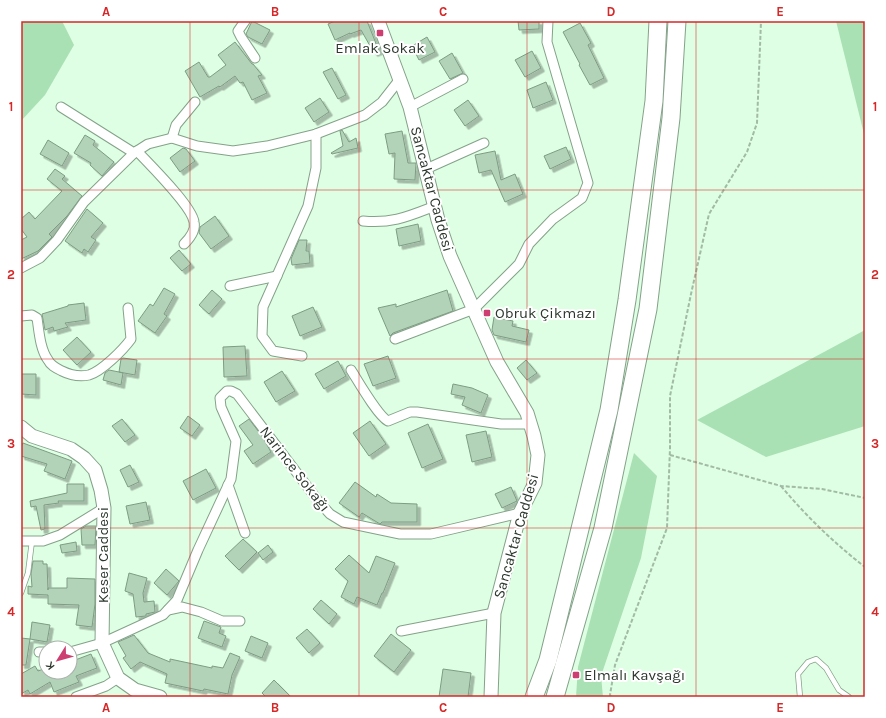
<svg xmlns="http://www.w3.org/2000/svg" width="886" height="718" font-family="Karla,sans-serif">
  <defs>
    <filter id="shadow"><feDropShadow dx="3.5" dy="3.5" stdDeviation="0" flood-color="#0004"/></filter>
  </defs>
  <rect width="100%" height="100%" fill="#deffe3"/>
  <g fill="#a9e1b4">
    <polygon points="21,21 62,21 74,45 45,95 21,121"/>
    <polygon points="836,21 865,21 865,138"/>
    <polygon points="865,330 865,426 766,457 697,420"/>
    <polygon points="634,453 657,476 641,558 601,676 603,697 576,697 578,667"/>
  </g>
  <g fill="#b2d3b8" stroke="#7e9c83" filter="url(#shadow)">
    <polygon points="252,21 270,30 262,44 248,37 246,34"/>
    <polygon points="335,21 367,21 379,51 374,53 361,30 350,34 350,33 335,40 328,24"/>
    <polygon points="518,21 539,21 539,29 519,30"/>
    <polygon points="580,23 591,43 588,45 604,78 590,85 579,65 580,64 563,32"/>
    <polygon points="427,37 435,52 419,60 412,46"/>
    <polygon points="235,42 252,64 253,64 262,75 258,76 267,93 252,100 243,82 240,83 235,76 220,87 219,86 200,97 185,71 199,62 208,77 210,77 226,65 218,55"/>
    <polygon points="532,51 541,68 525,77 515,60"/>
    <polygon points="452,53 463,73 450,79 439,61"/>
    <polygon points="332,68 346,95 338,99 323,72"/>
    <polygon points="546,82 553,100 533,108 527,90"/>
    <polygon points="320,98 329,112 314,122 305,108"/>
    <polygon points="468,100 479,116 465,126 454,110"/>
    <polygon points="342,130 349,142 356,138 358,148 332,154 331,153 343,146 340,131"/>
    <polygon points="402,131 408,163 416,163 415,180 394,179 395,153 389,154 385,134"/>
    <polygon points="85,135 95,141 93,145 114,162 102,176 90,165 91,163 74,153"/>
    <polygon points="48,140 69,153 62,166 40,154"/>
    <polygon points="566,147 571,159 550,169 544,156"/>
    <polygon points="183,148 186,149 195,161 180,172 170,158"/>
    <polygon points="495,151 501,180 515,174 523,194 505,202 491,170 479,173 475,155"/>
    <polygon points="55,169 65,176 62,179 82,196 67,216 49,234 52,237 38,251 21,259 21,240 27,237 21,229 21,219 29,212 35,219 62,191 47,179"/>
    <polygon points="87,209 103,223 91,237 96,240 88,252 84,249 82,253 65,241"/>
    <polygon points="215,216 229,236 211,249 199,233 200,227"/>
    <polygon points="418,224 421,241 399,246 396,229"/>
    <polygon points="299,240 307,240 306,251 309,251 310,263 292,265 291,259"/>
    <polygon points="179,250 191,264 182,271 170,258"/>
    <polygon points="164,288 175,294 164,314 167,316 155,333 138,321 150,304 153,306"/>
    <polygon points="212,290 222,299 209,314 199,305"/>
    <polygon points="447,290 453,311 393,333 390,336 378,308 396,304 396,307"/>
    <polygon points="84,303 86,320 65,323 68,327 54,331 53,327 45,330 42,314 68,306 68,305"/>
    <polygon points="313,307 322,327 300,336 292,316"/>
    <polygon points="494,317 513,321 512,326 529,330 526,342 494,335 492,330"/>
    <polygon points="77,337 91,352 77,365 63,350"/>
    <polygon points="245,346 247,376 224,377 223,347"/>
    <polygon points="388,356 396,378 373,386 364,364"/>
    <polygon points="123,358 137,360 135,375 119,372 123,373 121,385 103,380 105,373 109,370 119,372 121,359"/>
    <polygon points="526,360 537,373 527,380 517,368"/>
    <polygon points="338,361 346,376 324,389 315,374"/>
    <polygon points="282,371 295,391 276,402 264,382"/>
    <polygon points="21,374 36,374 36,395 21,394"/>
    <polygon points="453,384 472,388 488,395 481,413 462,405 465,397 451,394"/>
    <polygon points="188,416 200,425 192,436 180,428"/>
    <polygon points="122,419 135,435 125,442 112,426"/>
    <polygon points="249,419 262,436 271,452 253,464 244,451 253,445 239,426"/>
    <polygon points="370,421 386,444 369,456 353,433"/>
    <polygon points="428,424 443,459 422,468 408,433"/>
    <polygon points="486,431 492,457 472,462 466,435"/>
    <polygon points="23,443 72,461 65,479 44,471 47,464 21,456 21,447"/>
    <polygon points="130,465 139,482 128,487 120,470"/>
    <polygon points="206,469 216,488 193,500 183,481"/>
    <polygon points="355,482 376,497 377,494 391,503 417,504 417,522 382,522 380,524 362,513 359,517 339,503"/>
    <polygon points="67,484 84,484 84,501 58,501 59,503 44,505 45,529 41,530 36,506 31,507 30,501 67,493"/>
    <polygon points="511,487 517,501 502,508 495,494"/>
    <polygon points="146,502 150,520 130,524 126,506"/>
    <polygon points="86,526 96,526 95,545 82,545 81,529"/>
    <polygon points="243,539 257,552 239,570 225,556"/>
    <polygon points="76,542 77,551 62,553 60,545"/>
    <polygon points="268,545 273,552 263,560 258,553"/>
    <polygon points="349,555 369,573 376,556 395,563 383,593 382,593 377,605 357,597 354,604 341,597 348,581 335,569"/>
    <polygon points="33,561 43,561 43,564 47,564 48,590 48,588 67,588 67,578 95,579 95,604 92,627 76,625 79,605 48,604 48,595 28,594 28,586 32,587 31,574"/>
    <polygon points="166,569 179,581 167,595 154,583"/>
    <polygon points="129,573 147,578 143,593 144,602 154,601 155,612 146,614 146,616 136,617 133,594 125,591"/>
    <polygon points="321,600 337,614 329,624 313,609"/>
    <polygon points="204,621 221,627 219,633 226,636 222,647 198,638"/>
    <polygon points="32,622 50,625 47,642 30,639"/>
    <polygon points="307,629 320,643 309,653 296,638"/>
    <polygon points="391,634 411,650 394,672 374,656"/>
    <polygon points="134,635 148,653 170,662 170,659 212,668 212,666 223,668 230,653 240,657 232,675 228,694 204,689 203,691 165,683 167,674 140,662 131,669 123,658 126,656 118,642"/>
    <polygon points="251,636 268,643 262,658 245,651"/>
    <polygon points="21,638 30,639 26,665 21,665"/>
    <polygon points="91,654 97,668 76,676 79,682 54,692 50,682 30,694 28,690 21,694 21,674 35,666 38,671 46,668 46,672 70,672 70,662"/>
    <polygon points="443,669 471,673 468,697 439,697"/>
    <polygon points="274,680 291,697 266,697 262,693"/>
  </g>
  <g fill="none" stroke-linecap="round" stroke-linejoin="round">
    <defs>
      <g id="lane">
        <polyline points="21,593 28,573 32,541"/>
        <polyline points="800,697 798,674 808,662 816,659 826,668 839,690 849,697"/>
      </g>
      <g id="street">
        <polyline points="245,21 238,31 241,37 255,58"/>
        <polyline points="61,107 134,153"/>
        <polyline points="410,107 463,79"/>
        <polyline points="172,138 176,125 195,102"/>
        <path d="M137 151C149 164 192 206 194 222 196 230 190 238 184 244"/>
        <polyline points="426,169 484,143"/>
        <path d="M363 221C392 224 409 216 435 206"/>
        <polyline points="21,268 40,258 57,240 84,202 134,153 148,144 172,138 197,146 233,151 267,146 316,134 365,115 382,102 400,79"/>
        <polyline points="230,286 277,276"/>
        <path d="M21 316 32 315 37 318C39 331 40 349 48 360 51 366 56 368 62 371 70 375 80 377 89 375 102 371 123 350 131 339L128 308"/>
        <polyline points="395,339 474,309 519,264 529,244 553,219 582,198 588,183 547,42 548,21"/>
        <polyline points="302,356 273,351 262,336 263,307 308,206 316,168 316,134"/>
        <path d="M351 370C358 381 378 416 388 421L410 412H417L501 424H530"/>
        <polyline points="228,485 245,533"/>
        <polyline points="21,541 43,541 60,535 104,508"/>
        <polyline points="168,610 182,607 201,612 222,621 240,621"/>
        <polyline points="401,631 494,613"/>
        <polyline points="39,652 46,652"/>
        <polyline points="70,652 102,643 163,615 177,600 198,550 231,479 236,441 221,407 220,398 227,391 231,391 237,394 319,502 330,514 343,522 400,534 431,534 520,513"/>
        <polyline points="76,697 106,686 118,678"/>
      </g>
      <g id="secondary">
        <polyline points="378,21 410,107 438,220 450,256 497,362 527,413 534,436 538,455 535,483 520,513 494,613 491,697"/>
        <polyline points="21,427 32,436 71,449 84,458 95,470 101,490 104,508 102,643 118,678 135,690 160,697"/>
      </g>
      <g id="highway">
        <polyline points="534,697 548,660 609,410 627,300 654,101 658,21"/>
        <polyline points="555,697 603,528 648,309 671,118 677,21"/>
      </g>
    </defs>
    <use href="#lane" stroke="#84a289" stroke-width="6"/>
    <use href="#street" stroke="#84a289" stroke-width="11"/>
    <use href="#secondary" stroke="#84a289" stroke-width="15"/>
    <use href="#highway" stroke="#84a289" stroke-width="19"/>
    <g stroke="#a1bba5" stroke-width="2" stroke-dasharray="4 2" stroke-linecap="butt">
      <polyline points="670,455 781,486 822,489 865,498"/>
      <path d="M781 486C806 516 834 543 865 567"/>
      <polyline points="611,697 610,695 615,665 667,528 670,448 670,396 691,294 709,214 747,152 757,123 761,21"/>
    </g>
    <use href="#lane" stroke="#fff" stroke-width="4.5"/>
    <use href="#street" stroke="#fff" stroke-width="9"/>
    <use href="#secondary" stroke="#fff" stroke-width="13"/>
    <use href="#highway" stroke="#fff" stroke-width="17"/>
  </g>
  <path fill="none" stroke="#d62828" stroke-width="1" stroke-opacity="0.55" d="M190 21V697M359 21V697M527 21V697M696 21V697M21 190H865M21 359H865M21 528H865"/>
  <g fill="#cc3f70" stroke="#fff" stroke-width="1.5">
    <rect x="376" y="29" width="8" height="8" rx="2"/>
    <rect x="483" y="309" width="8" height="8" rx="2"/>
    <rect x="572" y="671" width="8" height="8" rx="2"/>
  </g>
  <g text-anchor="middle" stroke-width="4" stroke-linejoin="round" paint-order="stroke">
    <g font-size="15" fill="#2b372d" stroke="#fff" text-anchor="start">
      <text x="380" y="53" text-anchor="middle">Emlak Sokak</text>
      <text x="495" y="318">Obruk Çikmazı</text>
      <text x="584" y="680">Elmalı Kavşağı</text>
    </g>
    <g font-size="15" fill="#2b372d" stroke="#fff">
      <text transform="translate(432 189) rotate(75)" y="5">Sancaktar Caddesi</text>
      <text transform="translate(295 469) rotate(52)" y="5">Narince Sokağı</text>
      <text transform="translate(516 536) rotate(-74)" y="5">Sancaktar Caddesi</text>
      <text transform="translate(103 555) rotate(-90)" y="5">Keser Caddesi</text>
    </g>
  </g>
  <rect width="886" height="718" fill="none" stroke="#ffffff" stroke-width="44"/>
  <g transform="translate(58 660) rotate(233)"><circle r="19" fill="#ffffff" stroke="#aaafab"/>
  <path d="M0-3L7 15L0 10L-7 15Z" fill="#cc3f70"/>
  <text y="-6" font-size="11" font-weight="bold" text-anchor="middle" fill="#2b372d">K</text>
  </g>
  <rect x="22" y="22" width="842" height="674" fill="none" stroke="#d62828" stroke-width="1.5"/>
  <g font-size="13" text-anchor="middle" font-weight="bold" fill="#d62828">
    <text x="106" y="16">A</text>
    <text x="275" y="16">B</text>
    <text x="443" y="16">C</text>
    <text x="611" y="16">D</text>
    <text x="780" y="16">E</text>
    <text x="11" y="111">1</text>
    <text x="875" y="111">1</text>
    <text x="11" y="279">2</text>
    <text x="875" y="279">2</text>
    <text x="11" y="448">3</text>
    <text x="875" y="448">3</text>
    <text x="11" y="616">4</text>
    <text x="875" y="616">4</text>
    <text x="106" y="712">A</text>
    <text x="275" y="712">B</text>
    <text x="443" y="712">C</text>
    <text x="611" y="712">D</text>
    <text x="780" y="712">E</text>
  </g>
</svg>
